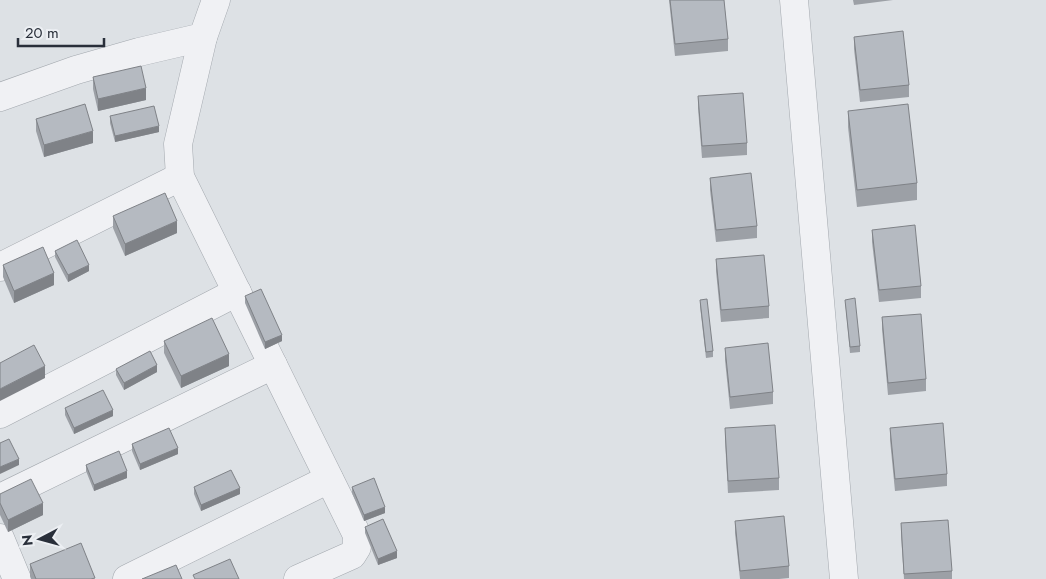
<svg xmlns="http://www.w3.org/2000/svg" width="1046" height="579" font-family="Jost,sans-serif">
  <rect width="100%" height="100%" fill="#dde1e5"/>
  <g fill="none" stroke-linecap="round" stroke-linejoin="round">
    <defs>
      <g id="minor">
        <polyline points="216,0 203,37 178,144 180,177 357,535 357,547 352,555 298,579"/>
        <polyline points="794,0 844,579"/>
        <polyline points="0,97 76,70 139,52 203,37"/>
        <polyline points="0,267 180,177"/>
        <polyline points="0,414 237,292"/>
        <polyline points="0,498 273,365"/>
        <polyline points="0,538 17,579"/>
        <polyline points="127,579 329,479"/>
      </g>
    </defs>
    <use href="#minor" stroke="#a3a8ae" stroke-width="29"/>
    <use href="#minor" stroke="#f0f1f4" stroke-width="28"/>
  </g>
  <g fill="#9ca0a6">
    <polygon points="669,0 724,0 728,39 728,51 675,56"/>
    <polygon points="853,0 893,0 854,5"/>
    <polygon points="854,37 909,85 909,97 860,102 854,49"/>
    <polygon points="93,77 146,100 98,111 93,89"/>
    <polygon points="698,96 747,143 747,155 702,158 698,108"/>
    <polygon points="848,111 917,183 917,200 857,207 848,127"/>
    <polygon points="110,116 159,132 115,142 110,123"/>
    <polygon points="36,119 93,143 44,157 36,131"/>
    <polygon points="710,178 757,226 757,238 716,242 710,190"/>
    <polygon points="113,216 177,233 125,256 113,228"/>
    <polygon points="872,230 921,286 921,298 879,302 872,242"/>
    <polygon points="55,251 89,271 68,282 55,257"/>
    <polygon points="716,259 769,306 769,318 721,322 716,271"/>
    <polygon points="3,265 54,285 14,303 3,277"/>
    <polygon points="245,296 282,341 265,349 245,303"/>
    <polygon points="700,300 713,351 713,357 706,358 700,306"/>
    <polygon points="845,300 860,346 860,352 850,353"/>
    <polygon points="882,317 926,379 926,391 888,395 882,329"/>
    <polygon points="164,341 229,366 181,388 164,353"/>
    <polygon points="725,348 773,392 773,404 730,409 725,360"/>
    <polygon points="116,369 157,372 124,390 116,375"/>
    <polygon points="65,408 113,416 74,434 65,415"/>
    <polygon points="725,428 779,478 779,490 728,493 725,440"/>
    <polygon points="890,428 947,474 947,486 895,491 890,440"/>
    <polygon points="132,444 178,454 140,470 132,451"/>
    <polygon points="86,465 127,478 94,491 86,471"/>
    <polygon points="194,487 240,494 201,511 194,494"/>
    <polygon points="352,487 385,513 364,521 352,493"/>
    <polygon points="0,494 43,515 8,532 0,515"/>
    <polygon points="735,521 789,566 789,578 779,579 740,579 735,533"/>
    <polygon points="901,523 952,571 952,579 904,579 901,535"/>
    <polygon points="365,527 397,558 378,565 365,533"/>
    <polygon points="30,564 95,579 31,579 30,576"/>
  </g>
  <g fill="#7f8287">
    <polygon points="146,88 146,100 98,111 98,99"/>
    <polygon points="159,126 159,132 115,142 115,136"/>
    <polygon points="93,131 93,143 44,157 44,145"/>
    <polygon points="177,221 177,233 125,256 125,244"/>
    <polygon points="89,265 89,271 68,282 68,275"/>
    <polygon points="54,273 54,285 14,303 14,291"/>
    <polygon points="282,335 282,341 265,349 265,342"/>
    <polygon points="229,354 229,366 181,388 181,376"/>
    <polygon points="157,365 157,372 124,390 124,383"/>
    <polygon points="45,366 45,378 0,401 0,389"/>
    <polygon points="113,410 113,416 74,434 74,428"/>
    <polygon points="178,448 178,454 140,470 140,464"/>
    <polygon points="19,459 19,465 0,474 0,467"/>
    <polygon points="127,471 127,478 94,491 94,485"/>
    <polygon points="240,488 240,494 201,511 201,505"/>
    <polygon points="43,503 43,515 8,532 8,520"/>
    <polygon points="385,507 385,513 364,521 364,515"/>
    <polygon points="397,551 397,558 378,565 378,559"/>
  </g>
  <g fill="#b5bac1" stroke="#7f8287">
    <polygon points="670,0 724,0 728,39 675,44"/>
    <polygon points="903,31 909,85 860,90 854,37"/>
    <polygon points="141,66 146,88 98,99 93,77"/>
    <polygon points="743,93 747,143 702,146 698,96"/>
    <polygon points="85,104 93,131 44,145 36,119"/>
    <polygon points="908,104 917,183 857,190 848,111"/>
    <polygon points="154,106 159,126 115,136 110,116"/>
    <polygon points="751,173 757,226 716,230 710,178"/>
    <polygon points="165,193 177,221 125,244 113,216"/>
    <polygon points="915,225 921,286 879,290 872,230"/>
    <polygon points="77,240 89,265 68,275 55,251"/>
    <polygon points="43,247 54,273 14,291 3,265"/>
    <polygon points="764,255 769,306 721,310 716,259"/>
    <polygon points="261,289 282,335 265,342 245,296"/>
    <polygon points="855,298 860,346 850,347 845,300"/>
    <polygon points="707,299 713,351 706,352 700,300"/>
    <polygon points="921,314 926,379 888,383 882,317"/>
    <polygon points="212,318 229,354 181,376 164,341"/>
    <polygon points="768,343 773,392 730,397 725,348"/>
    <polygon points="34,345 45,366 0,389 0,363"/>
    <polygon points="150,351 157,365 124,383 116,369"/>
    <polygon points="103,390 113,410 74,428 65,408"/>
    <polygon points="943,423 947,474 895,479 890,428"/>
    <polygon points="775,425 779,478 728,481 725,428"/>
    <polygon points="169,428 178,448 140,464 132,444"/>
    <polygon points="9,439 19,459 0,467 0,443"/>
    <polygon points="119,451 127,471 94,485 86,465"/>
    <polygon points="231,470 240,488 201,505 194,487"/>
    <polygon points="374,478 385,507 364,515 352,487"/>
    <polygon points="31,479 43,503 8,520 0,503 0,494"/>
    <polygon points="784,516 789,566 740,571 735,521"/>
    <polygon points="383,519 397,551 378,559 365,527"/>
    <polygon points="948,520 952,571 904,574 901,523"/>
    <polygon points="81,543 95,578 91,579 36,579 30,564"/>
    <polygon points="230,559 239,579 195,579 193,575"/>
    <polygon points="176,565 182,579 142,579"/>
  </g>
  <g transform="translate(40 539) rotate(264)" stroke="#eceff3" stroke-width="4" paint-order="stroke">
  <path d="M0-4L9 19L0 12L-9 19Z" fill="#292f3a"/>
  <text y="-8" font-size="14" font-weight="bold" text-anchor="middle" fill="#292f3a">N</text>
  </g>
  <path d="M18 38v8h86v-8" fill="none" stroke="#292f3a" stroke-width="2.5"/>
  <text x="25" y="38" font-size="15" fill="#292f3a" stroke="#eceff3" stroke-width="4" paint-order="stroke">20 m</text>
</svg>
